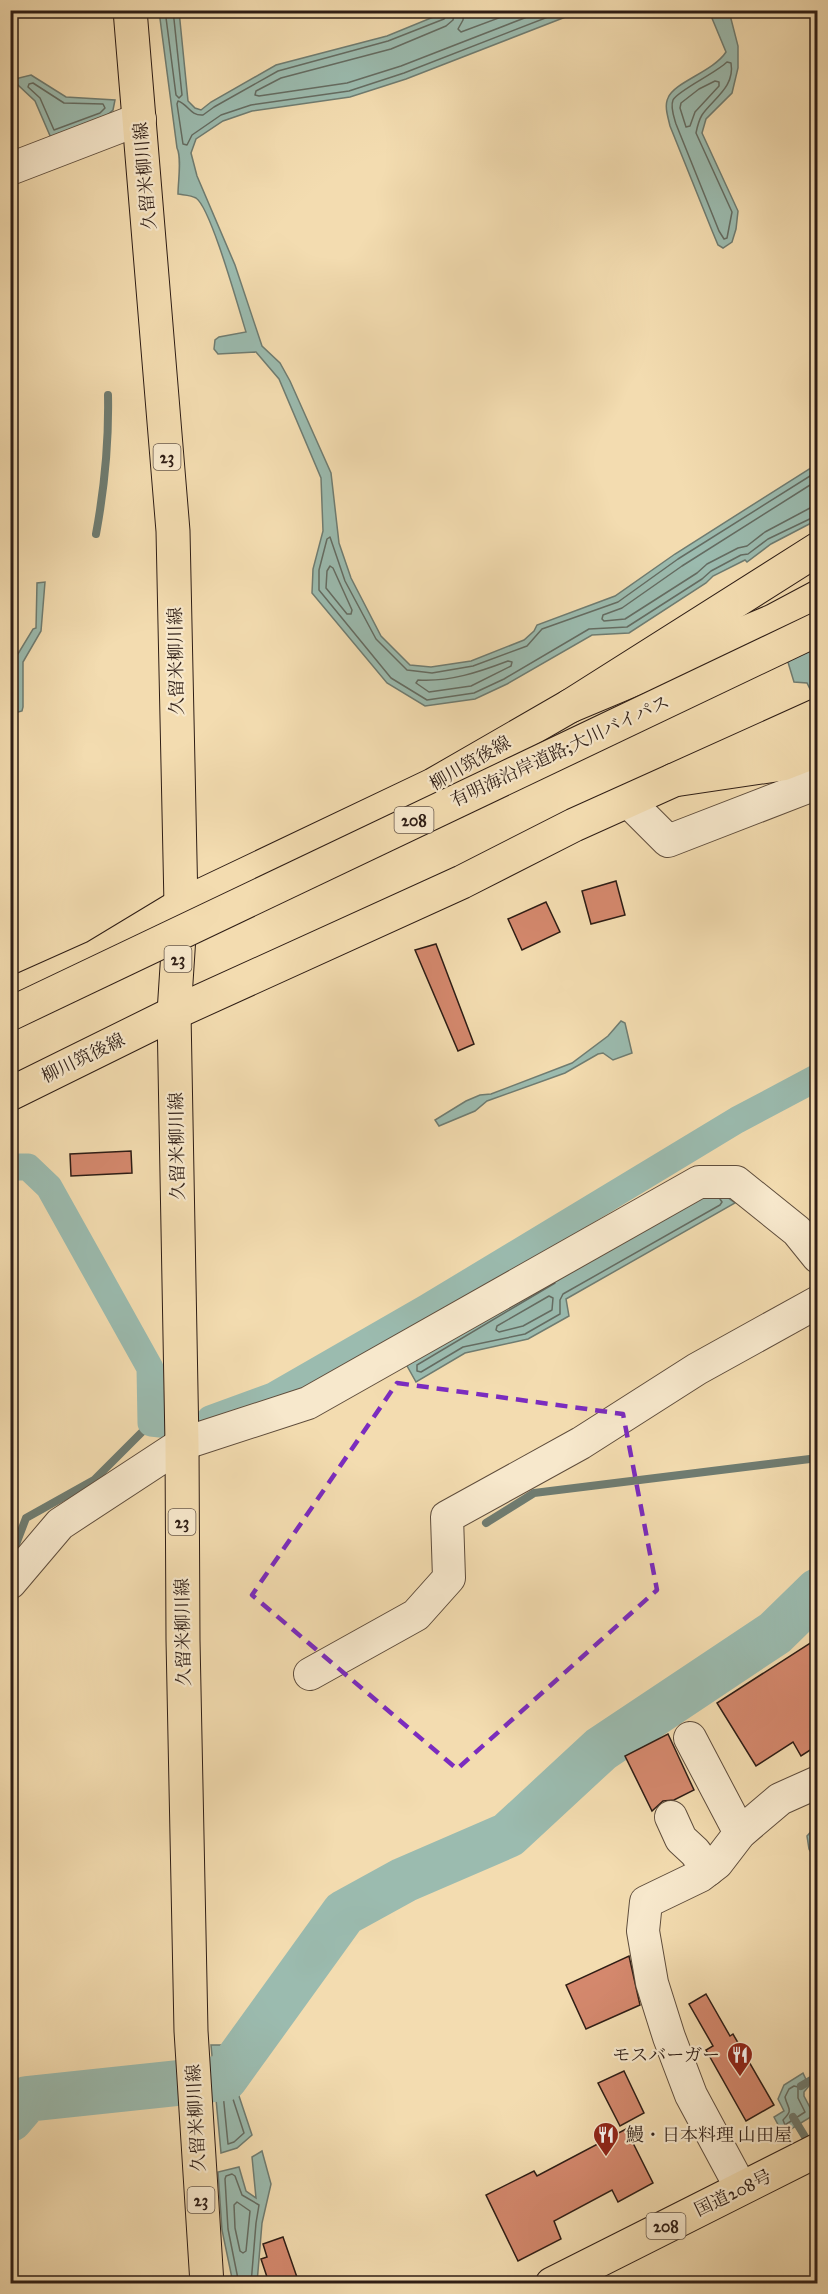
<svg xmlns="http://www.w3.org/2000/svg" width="828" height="2294" font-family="'IM FELL Great Primer','Noto Serif JP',serif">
  <rect width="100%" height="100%" fill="#f3dcb0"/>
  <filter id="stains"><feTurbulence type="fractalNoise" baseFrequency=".00333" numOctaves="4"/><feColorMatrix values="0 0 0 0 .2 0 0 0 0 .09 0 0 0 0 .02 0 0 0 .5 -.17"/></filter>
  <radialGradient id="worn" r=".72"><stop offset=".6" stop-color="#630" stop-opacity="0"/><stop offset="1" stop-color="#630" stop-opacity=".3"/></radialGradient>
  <g fill="#9bbbaf" stroke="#6f7c71" stroke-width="1.5">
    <path d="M159 11H179L188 101 195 108 201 110 211 102 276 65 387 36 448 11H581L406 79 350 97 252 111 223 121 196 139 191 153 197 176 235 265 262 346 280 363 290 381 331 473 339 543 351 578 381 636 410 665 431 667 471 661 524 640 534 631 537 625 615 596 675 554 817 464V520L771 544 747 562 745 560 713 576 706 583 629 633 592 635 507 684 475 699 425 706 387 683 312 593 313 569 323 531 321 478 279 379 256 352 218 354 214 349 215 340 219 337 246 332C239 310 211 208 196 198 191 195 184 195 178 194 178 181 182 158 177 148Z"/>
    <path d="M709 11H729L738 46V68L732 93 706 119 702 133 738 211 736 229 732 242 723 248 718 245 713 233 670 126C668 117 664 106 668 98 674 82 713 72 726 52Z"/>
    <polygon points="31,75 66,97 115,100 113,110 104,118 51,138 35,101 18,85 15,79"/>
    <polygon points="45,582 41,631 23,662 23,707 22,711 11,714 11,708 17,706 13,662 33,629 36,628 37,583"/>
    <polygon points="817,628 817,685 810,689 807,683 794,682 787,659"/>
    <polygon points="621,1021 625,1023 632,1053 613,1060 603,1053 598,1054 565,1073 487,1101 475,1111 439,1126 435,1120 466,1101 480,1095 491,1094 572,1063 608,1036"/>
    <polygon points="720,1192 735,1203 566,1299 569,1316 528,1339 465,1353 416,1382 406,1364 694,1195"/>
    <polygon points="817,1825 817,1863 809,1849 807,1836"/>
    <polygon points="293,1961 320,1977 238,2093 252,2135 237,2148 221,2153 211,2045 235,2045"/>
    <polygon points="803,2073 809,2086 804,2092 804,2096 814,2115 783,2134 774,2117 784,2111 778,2099 784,2085"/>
    <polygon points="262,2151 271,2184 262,2223 257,2283 233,2283 222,2230 218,2172 239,2167 246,2191 256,2198 252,2157"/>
  </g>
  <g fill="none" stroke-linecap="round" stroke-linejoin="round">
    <g stroke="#646c62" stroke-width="1.5">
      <polyline points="165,10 176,95 179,98 182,95 173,10"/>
      <path d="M448 10 447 15 444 19 388 41 278 71 214 107 203 115C190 116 188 104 178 101L177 104 183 144 187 145 192 135 221 115 251 105 349 91 404 73 566 10"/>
      <polyline points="455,10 453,20 446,26 391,49 281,78 256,91 255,95 259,96 347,83 401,66 545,10"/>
      <polyline points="464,10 463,20 458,29 461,32 520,10"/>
      <path d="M727 62 731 63C735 87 714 98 702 115 699 120 697 128 696 133L732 212 727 238 724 239 719 231 676 124C674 117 670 107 673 100 677 91 716 73 727 62Z"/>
      <polygon points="715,81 719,82 719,86 695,112 690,126 686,127 680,108 681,103 699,89"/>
      <polygon points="33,83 64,103 103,104 105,108 100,113 54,130 40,98 28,87 29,84"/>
      <polyline points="818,471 678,559 618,602 542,629 527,646 473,666 432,673 407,670 376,639 345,581 330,537 327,539 319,570 319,590 391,678 427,700 474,693 504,679 589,629 627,627 702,579 711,571 741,555 748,554 768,539 818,515"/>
      <polyline points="818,480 682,566 622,608 603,615 602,619 604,621 625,619 697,573 707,564 738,548 747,546 765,532 810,508 818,507"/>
      <polygon points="330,566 333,568 352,610 351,614 347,614 326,588 327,571"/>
      <path d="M508 661 512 662 511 666 471 686 429 692 416 683 418 680C450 682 479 672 508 661Z"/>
      <polyline points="555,1283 417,1365 417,1371 421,1372 463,1347 525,1334 560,1314 560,1300 563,1294 720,1205 722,1202 720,1199"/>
      <polygon points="549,1296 553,1298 552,1310 523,1326 499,1332 496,1330 497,1326"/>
      <polygon points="294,1971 308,1977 310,1981 233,2090 232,2096 244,2133 234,2142 228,2144 219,2053 240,2049"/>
      <path d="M794 2086 798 2087V2098L805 2112 785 2125 783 2120C794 2109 788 2110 785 2097L789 2089Z"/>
      <polygon points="237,2202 250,2211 246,2251 243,2253 240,2251 235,2228 234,2205"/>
      <polyline points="239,2284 228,2229 225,2179 226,2176 232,2174 235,2176 242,2195 259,2205 256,2223 251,2284"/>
    </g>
    <g stroke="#6f7c71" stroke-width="8">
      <path d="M96 534C105 485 109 444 108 395"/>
      <polyline points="486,1523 534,1493 818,1458"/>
      <polyline points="10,1560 26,1518 94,1480 151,1423"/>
      <polyline points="801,2086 818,2076"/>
      <polyline points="793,2117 810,2145"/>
    </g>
    <g stroke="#9bbbaf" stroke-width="27">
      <polyline points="10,1167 28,1167 49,1187 150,1368 151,1423 169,1425"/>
      <polyline points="210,1419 273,1396 426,1308 737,1120 818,1077"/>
    </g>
    <polyline stroke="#9bbbaf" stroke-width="46" points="10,2119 27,2099 225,2078 344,1913 404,1880 508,1835 601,1749 775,1633 818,1591"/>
  </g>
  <g fill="#d4886d" stroke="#2e1d15" stroke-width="1.5">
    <polygon points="616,881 625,915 591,924 582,891"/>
    <polygon points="546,902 560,932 522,950 508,919"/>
    <polygon points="436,944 474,1044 458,1051 415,950"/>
    <polygon points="131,1151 132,1173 71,1176 70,1154"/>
    <polygon points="818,1638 818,1745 801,1756 793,1742 756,1766 717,1703"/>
    <polygon points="668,1734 694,1790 674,1800 663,1801 652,1811 625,1756"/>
    <polygon points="629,1956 640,2005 586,2029 566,1985"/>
    <polygon points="706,1994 730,2036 733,2034 774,2105 746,2121 706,2050 713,2046 689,2004"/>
    <polygon points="624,2071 644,2113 620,2126 598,2083"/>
    <polygon points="626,2129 653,2183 618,2202 612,2190 554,2221 561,2239 518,2261 486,2195 534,2171 537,2176"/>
    <polygon points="283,2237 299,2283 269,2283 261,2259 267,2257 263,2244"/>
  </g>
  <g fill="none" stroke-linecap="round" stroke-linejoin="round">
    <defs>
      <g id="minor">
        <polyline points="10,169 140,119"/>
        <polyline points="628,801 668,841 818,783"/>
        <polyline points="10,1583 60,1524 182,1444 308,1403 699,1182 736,1182 797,1231 818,1257"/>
        <polyline points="310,1674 416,1615 449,1578 447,1517 581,1443 697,1369 818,1302"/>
        <polyline points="690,1738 740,1833"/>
        <polyline points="671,1817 681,1839 695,1852 708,1870"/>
        <polyline points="741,2188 691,2095 669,2037 652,1983 643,1931 646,1902 700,1876 717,1863 740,1833 780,1799 818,1782"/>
      </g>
      <g id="major">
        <polyline points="130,10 173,531 181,905 174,1013 182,1444 183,1640 191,2031 207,2284"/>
        <polyline points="10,995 95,957 181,905 433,785 570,706 818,549"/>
        <polyline points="10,1094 174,1013 462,882 574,825 674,780 782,764 818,750"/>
      </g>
      <g id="highway">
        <polyline points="570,706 773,621 818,597"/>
        <polyline points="674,780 818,715"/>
        <polyline points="552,2284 818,2150"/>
      </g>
    </defs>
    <use href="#minor" stroke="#5f4d3c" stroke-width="34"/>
    <use href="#major" stroke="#2e1d15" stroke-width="35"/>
    <use href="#highway" stroke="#2e1d15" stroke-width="35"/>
    <use href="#minor" stroke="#f7e8cc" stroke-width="32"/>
    <use href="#major" stroke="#f3dcb0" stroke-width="33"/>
    <use href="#highway" stroke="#f3dcb0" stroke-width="33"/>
    <defs>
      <polyline id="highway-bridge" points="10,1014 818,629"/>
    </defs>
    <use href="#highway-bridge" stroke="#2e1d15" stroke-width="35" stroke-linecap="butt"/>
    <use href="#highway-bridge" stroke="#f3dcb0" stroke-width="33"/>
  </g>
  <path fill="none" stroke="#7b2cbf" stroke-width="4.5" stroke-dasharray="12 8" stroke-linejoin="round" d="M397 1383 623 1414 657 1590 457 1769 252 1595Z"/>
  <defs>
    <symbol id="restaurant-pin" viewBox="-11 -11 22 30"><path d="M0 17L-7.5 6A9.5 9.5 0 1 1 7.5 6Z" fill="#8f2418" stroke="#f7e8cc"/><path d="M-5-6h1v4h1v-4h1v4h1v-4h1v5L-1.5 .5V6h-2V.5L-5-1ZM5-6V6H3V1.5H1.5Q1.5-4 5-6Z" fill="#fff"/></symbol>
  </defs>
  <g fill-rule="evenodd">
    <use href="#restaurant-pin" x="725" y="2040" width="30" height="40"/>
    <use href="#restaurant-pin" x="591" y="2120" width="30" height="40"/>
  </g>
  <g text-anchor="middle" stroke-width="4.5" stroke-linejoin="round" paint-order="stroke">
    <g fill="#f7e8cc" stroke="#6a5a4c" stroke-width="1.5">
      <rect x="153.5" y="444" width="27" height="26" rx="4.5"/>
      <rect x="394.5" y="807" width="39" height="26" rx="4.5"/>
      <rect x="164.5" y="946" width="27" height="26" rx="4.5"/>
      <rect x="168.5" y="1509" width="27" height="26" rx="4.5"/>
      <rect x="187.5" y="2187" width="27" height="26" rx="4.5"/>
      <rect x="646.5" y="2213" width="39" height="26" rx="4.5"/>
    </g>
    <g font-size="16" font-weight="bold" fill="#2e1d15">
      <text x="167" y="463">23</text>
      <text x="414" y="826">208</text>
      <text x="178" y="965">23</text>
      <text x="182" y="1528">23</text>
      <text x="201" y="2206">23</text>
      <text x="666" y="2232">208</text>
    </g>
    <g font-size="18" fill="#2e1d15" stroke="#f7e8cc">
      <text transform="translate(145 176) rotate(-95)" y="6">久留米柳川線</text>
      <text transform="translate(176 661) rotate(-91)" y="6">久留米柳川線</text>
      <text transform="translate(560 751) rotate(-25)" y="6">有明海沿岸道路;大川バイパス</text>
      <text transform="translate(470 763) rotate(-30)" y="6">柳川筑後線</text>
      <text transform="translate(83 1058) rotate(-26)" y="6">柳川筑後線</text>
      <text transform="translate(177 1146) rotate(-91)" y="6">久留米柳川線</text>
      <text transform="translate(183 1632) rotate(-91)" y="6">久留米柳川線</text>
      <text transform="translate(196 2118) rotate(-93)" y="6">久留米柳川線</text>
      <text transform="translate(733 2193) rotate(-26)" y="6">国道208号</text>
    </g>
    <g font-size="18" fill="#2e1d15" stroke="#f7e8cc" text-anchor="end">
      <text x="720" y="2061">モスバーガー</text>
      <text x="626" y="2141" text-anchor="start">鰻・日本料理 山田屋</text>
    </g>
  </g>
  <rect width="828" height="2294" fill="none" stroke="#f3dcb0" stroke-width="36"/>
  <rect x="12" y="12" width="804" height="2270" fill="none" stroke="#2e1d15" stroke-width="3"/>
  <rect x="18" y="18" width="792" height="2258" fill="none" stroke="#2e1d15" stroke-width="1.5"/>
  <rect width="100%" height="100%" filter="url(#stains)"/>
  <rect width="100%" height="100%" fill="url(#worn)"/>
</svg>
